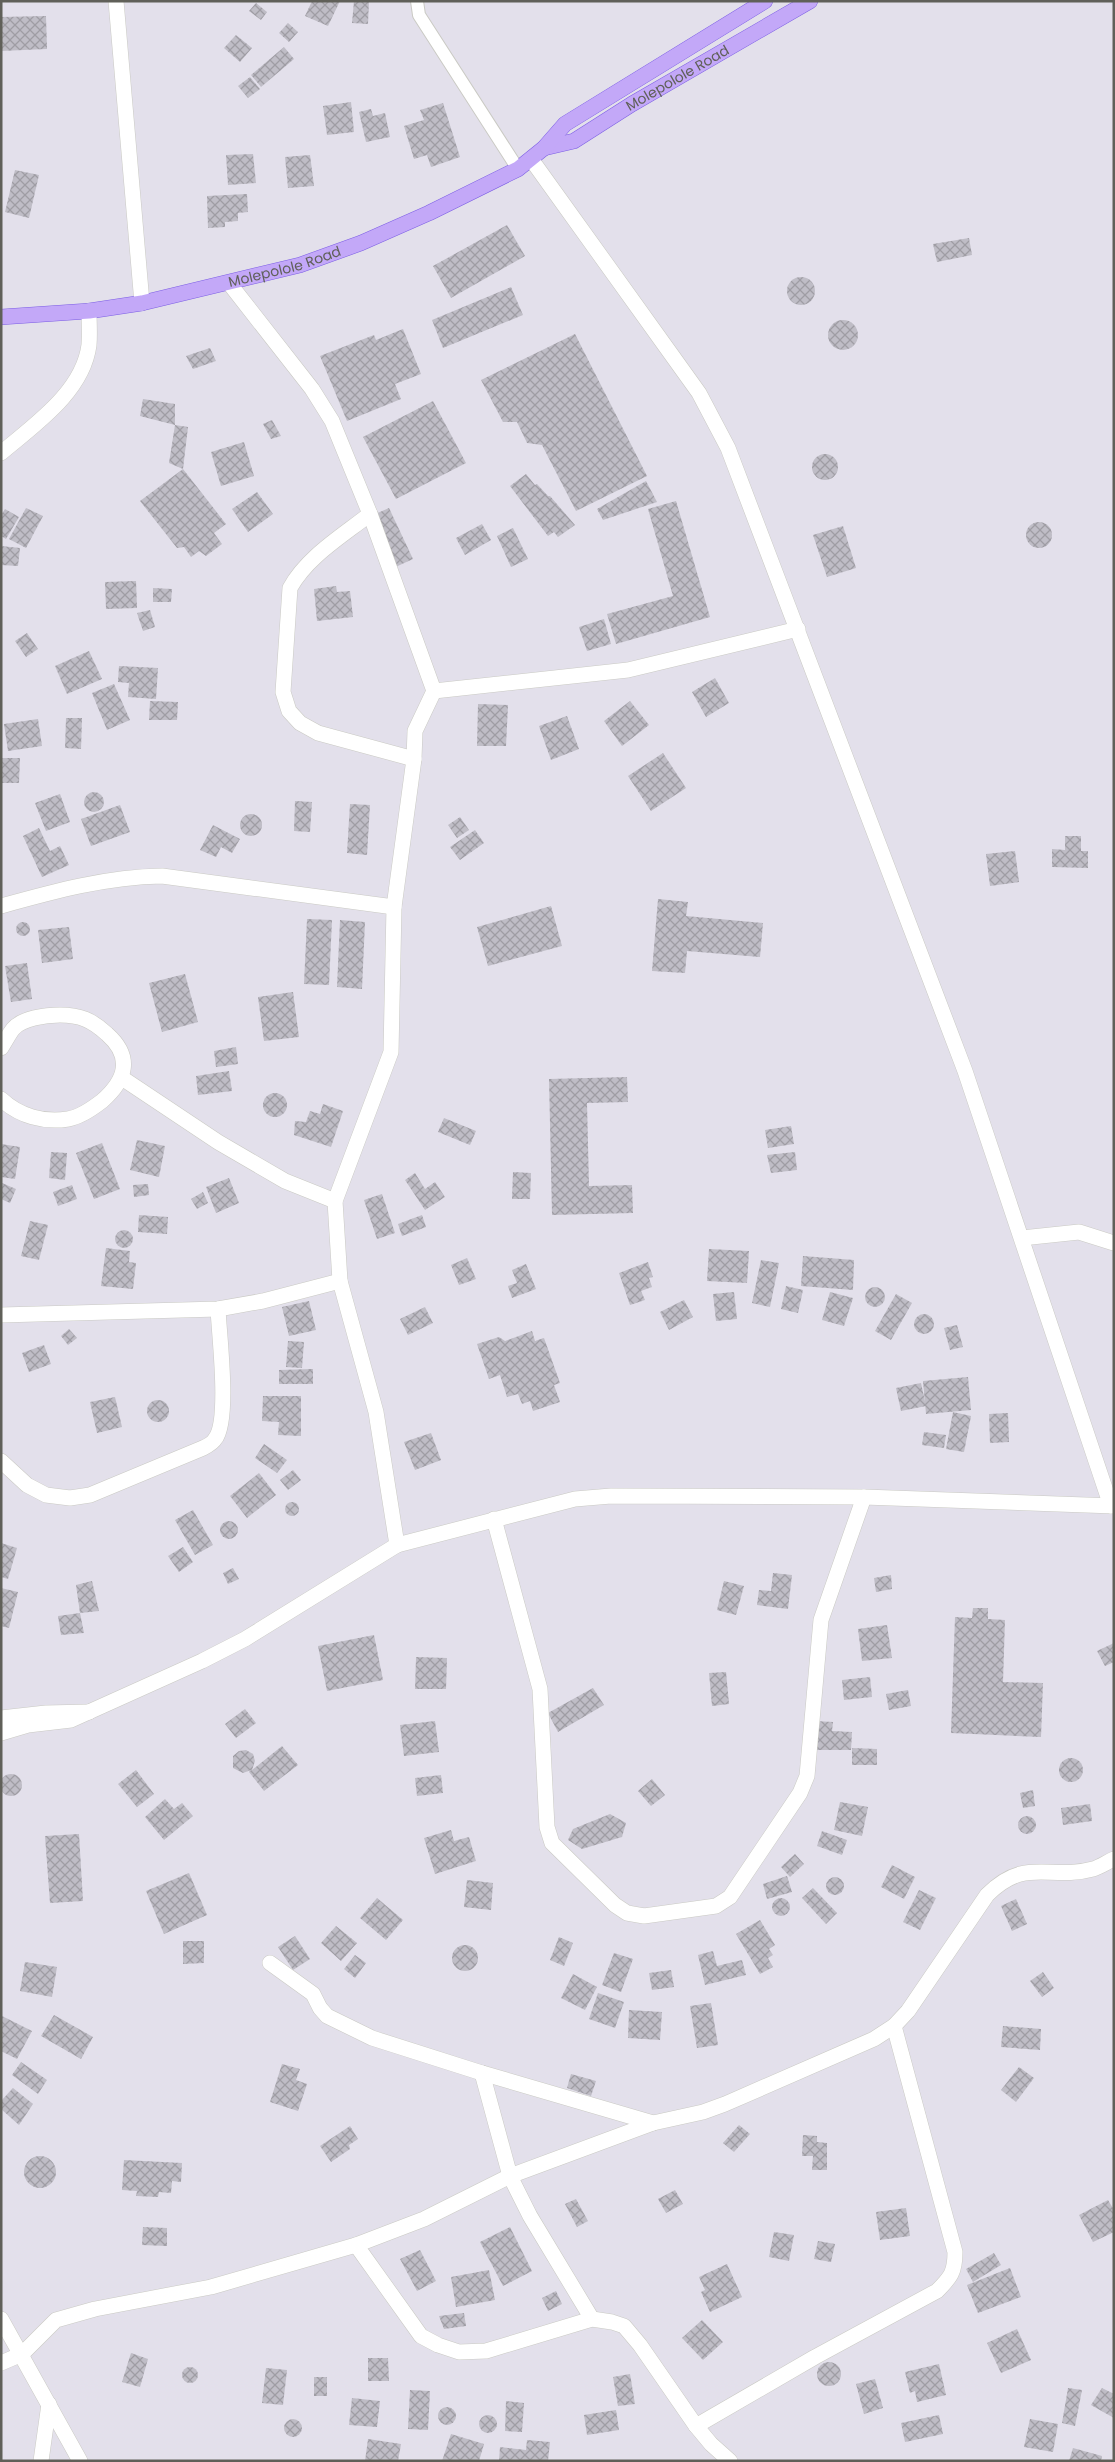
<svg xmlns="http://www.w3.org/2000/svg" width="1115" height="2462" font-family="Poppins,sans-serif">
  <defs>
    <pattern id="building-cross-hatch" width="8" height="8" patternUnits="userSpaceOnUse" patternTransform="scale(1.25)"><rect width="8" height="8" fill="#bfbdc6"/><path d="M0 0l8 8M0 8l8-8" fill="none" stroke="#9f9da4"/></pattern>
  </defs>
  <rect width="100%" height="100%" fill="#e3e0eb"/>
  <g fill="url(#building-cross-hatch)">
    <polygon points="312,1 340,1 328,26 305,16"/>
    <polygon points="354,1 369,1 368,24 352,23"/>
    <polygon points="256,3 267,12 261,20 249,11"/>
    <polygon points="46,16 47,49 1,51 1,17"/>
    <polygon points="288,23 298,32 289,42 279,33"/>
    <polygon points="236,35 252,48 240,62 224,48"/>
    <polygon points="284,47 294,59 261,87 251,75"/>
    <polygon points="250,77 260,89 248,98 238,86"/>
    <polygon points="351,102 354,132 327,135 323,106"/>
    <polygon points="443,103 460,157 431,167 427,155 414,159 404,126 424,120 420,110"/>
    <polygon points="371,109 373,116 385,113 390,137 366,142 359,112"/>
    <polygon points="253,154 256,183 228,185 226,155"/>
    <polygon points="310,155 314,186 288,188 285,157"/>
    <polygon points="15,170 39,175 29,218 5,212"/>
    <polygon points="247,194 248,212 238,213 238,221 225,222 225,227 208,228 207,196"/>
    <polygon points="507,225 525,256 451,298 433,266"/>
    <polygon points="969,238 972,255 937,262 933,244"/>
    <circle cx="801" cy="291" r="14"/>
    <polygon points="511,287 523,315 443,348 432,320"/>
    <circle cx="843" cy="335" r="15"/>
    <polygon points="403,329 421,374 395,384 401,399 347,421 320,356 374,335 376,340"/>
    <polygon points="575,334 647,476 576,511 542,445 527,443 517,422 503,422 481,380"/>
    <polygon points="210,348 216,361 193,369 186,356"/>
    <polygon points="143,399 175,404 175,425 188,427 183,469 169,463 175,425 140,416"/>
    <polygon points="433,401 466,463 396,499 363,437"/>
    <polygon points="272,420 281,436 271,439 263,424"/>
    <polygon points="244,442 254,476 221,486 211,452"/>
    <circle cx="825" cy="467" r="13"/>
    <polygon points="183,469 226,524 214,533 222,544 206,556 199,551 191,557 184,547 177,548 140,501"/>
    <polygon points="526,474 535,485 537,484 548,496 550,496 575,525 558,537 554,532 548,536 510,486"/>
    <polygon points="646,481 657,502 603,520 597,509"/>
    <polygon points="257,492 273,514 248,532 232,509"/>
    <polygon points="676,501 710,617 616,644 607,614 673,596 648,509"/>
    <polygon points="26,508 43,516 26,548 9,539"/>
    <polygon points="389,508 413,559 389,570 364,519"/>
    <polygon points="5,509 19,517 6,539 1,536 1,515"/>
    <circle cx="1039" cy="535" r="13"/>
    <polygon points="482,524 491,540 465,555 456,538"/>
    <polygon points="843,526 856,568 827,577 813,535"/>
    <polygon points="513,528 528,559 511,567 497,536"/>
    <polygon points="1,546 20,548 18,566 1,565"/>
    <polygon points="136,581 137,608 106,609 105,582"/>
    <polygon points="336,586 337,592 350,591 353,617 317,621 314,589"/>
    <polygon points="153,588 172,589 171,602 153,602"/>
    <polygon points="150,610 155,627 143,631 137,613"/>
    <polygon points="604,619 611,644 587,651 579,627"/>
    <polygon points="27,633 38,649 26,657 15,641"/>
    <polygon points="89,651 102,679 67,694 55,666"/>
    <polygon points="119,666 158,668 156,699 128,697 129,683 118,682"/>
    <polygon points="715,678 729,703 706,717 692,692"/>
    <polygon points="114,684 130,720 107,730 92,693"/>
    <polygon points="150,701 178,702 177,720 149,720"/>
    <polygon points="630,701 649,725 622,746 604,721"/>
    <polygon points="478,704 508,705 506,746 477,746"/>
    <polygon points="567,716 579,749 551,760 539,726"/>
    <polygon points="66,718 82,718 81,749 65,748"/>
    <polygon points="38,719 42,746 8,751 4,724"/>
    <polygon points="663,753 686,788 651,811 628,776"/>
    <polygon points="1,758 20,758 19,783 1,783"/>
    <circle cx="94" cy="802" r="10"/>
    <polygon points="60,794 70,822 46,831 35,803"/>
    <polygon points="295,801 312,802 310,832 294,831"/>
    <polygon points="350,804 370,805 367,855 347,853"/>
    <polygon points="120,805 130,832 91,846 81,819"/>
    <circle cx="251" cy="825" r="11"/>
    <polygon points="460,817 469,830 457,838 448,825"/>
    <polygon points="213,825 240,839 232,853 221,847 216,857 200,850"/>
    <polygon points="39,828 50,851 60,846 69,865 42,877 23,836"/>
    <polygon points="475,830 484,843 460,860 450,847"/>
    <polygon points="1065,836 1081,836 1081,851 1088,851 1088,868 1052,867 1052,849 1065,850"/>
    <polygon points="1015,851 1019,882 990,886 986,854"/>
    <polygon points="658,899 688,902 686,916 763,923 760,957 687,951 685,973 652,971"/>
    <polygon points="551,906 562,946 488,966 477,927"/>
    <polygon points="307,919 332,920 329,985 304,984"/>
    <polygon points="340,920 365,922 362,989 337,987"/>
    <circle cx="23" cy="929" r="7"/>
    <polygon points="69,927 73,959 42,963 38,930"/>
    <polygon points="27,963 32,999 11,1002 5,966"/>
    <polygon points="185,974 198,1022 162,1032 149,983"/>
    <polygon points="293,992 299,1037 264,1041 258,997"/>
    <polygon points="236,1047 238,1064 216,1067 214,1051"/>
    <polygon points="229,1071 232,1091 198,1095 196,1076"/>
    <polygon points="627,1077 628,1102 587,1103 589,1186 632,1185 633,1213 552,1215 549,1079"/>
    <circle cx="275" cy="1105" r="12"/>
    <polygon points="323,1104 343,1111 331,1147 294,1135 295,1121 306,1122 310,1111 320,1114"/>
    <polygon points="444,1118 476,1131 470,1145 438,1132"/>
    <polygon points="791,1126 794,1144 768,1148 765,1130"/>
    <polygon points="137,1140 165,1146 159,1177 130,1170"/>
    <polygon points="102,1143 120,1189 94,1199 76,1153"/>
    <polygon points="1,1144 20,1147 15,1179 1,1177"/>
    <polygon points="51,1152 67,1153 65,1180 49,1178"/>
    <polygon points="795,1152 797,1170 771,1173 767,1155"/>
    <polygon points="513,1172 531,1173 530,1199 512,1199"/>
    <polygon points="415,1173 425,1189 435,1182 445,1197 425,1210 405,1180"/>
    <polygon points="229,1178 239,1203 216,1213 206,1187"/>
    <polygon points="2,1183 16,1189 10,1203 1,1199"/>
    <polygon points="148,1184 149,1195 134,1197 133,1185"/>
    <polygon points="72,1185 77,1199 58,1206 53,1192"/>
    <polygon points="203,1192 208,1203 197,1209 191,1199"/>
    <polygon points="382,1194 395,1233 377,1239 364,1200"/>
    <polygon points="139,1215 168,1217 167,1234 138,1232"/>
    <polygon points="422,1215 426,1227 402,1236 398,1224"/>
    <polygon points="30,1221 48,1225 39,1260 21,1256"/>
    <circle cx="124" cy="1239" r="9"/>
    <polygon points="106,1248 130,1251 129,1262 136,1263 133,1289 101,1286"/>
    <polygon points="709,1249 749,1251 747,1283 707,1281"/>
    <polygon points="803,1256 854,1260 853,1290 801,1286"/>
    <polygon points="467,1258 476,1279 459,1285 451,1265"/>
    <polygon points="761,1260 779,1263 770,1307 752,1303"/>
    <polygon points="648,1262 653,1277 649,1278 652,1287 641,1291 645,1300 630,1305 619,1273"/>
    <polygon points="526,1264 536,1289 512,1298 508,1286 517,1283 512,1270"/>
    <polygon points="786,1286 803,1290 798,1313 781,1309"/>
    <circle cx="875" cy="1297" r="10"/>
    <polygon points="734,1292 737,1319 716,1321 713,1294"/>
    <polygon points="830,1292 853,1298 844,1326 822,1320"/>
    <polygon points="896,1294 912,1303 891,1340 875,1331"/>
    <polygon points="684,1300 693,1317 669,1330 660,1312"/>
    <polygon points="309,1301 316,1330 289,1336 282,1307"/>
    <polygon points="425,1307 433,1323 408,1335 400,1319"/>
    <circle cx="924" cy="1324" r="10"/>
    <polygon points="957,1325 963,1347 950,1350 944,1328"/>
    <polygon points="69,1329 77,1338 68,1345 61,1336"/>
    <polygon points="532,1331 535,1341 544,1338 560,1383 554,1385 560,1402 533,1411 530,1401 522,1404 518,1394 507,1397 500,1375 489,1379 477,1344 499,1337 505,1341"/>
    <polygon points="288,1341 304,1342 302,1368 286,1367"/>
    <polygon points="44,1345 51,1364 29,1372 22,1353"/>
    <polygon points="313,1369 313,1384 279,1384 279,1370"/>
    <polygon points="968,1377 971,1410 926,1414 923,1381"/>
    <polygon points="921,1383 926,1406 901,1411 896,1388"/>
    <polygon points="263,1396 301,1396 301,1436 278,1435 279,1422 262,1421"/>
    <polygon points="115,1397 122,1427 97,1433 90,1402"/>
    <circle cx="158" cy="1411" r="11"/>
    <polygon points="953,1412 971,1416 964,1452 946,1449"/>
    <polygon points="1008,1413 1009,1442 990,1443 989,1414"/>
    <polygon points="924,1432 946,1435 944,1448 922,1445"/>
    <polygon points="431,1433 441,1460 415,1470 404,1442"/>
    <polygon points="264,1444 287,1460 277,1473 255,1458"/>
    <polygon points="293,1470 301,1480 288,1490 280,1480"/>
    <polygon points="259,1473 276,1495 247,1518 230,1496"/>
    <circle cx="292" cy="1509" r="7"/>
    <polygon points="193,1510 213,1545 195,1555 175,1520"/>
    <circle cx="229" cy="1530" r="9"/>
    <polygon points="1,1543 17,1548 8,1579 1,1577"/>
    <polygon points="183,1547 193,1562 179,1572 168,1556"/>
    <polygon points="233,1568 239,1579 228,1584 223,1573"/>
    <polygon points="773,1573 792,1575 788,1609 757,1605 759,1590 771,1591"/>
    <polygon points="891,1575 892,1589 876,1592 874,1578"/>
    <polygon points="92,1581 99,1611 80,1613 76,1585"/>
    <polygon points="724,1581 744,1586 736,1615 717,1610"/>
    <polygon points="1,1588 18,1592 9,1628 1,1626"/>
    <polygon points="973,1608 988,1608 988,1619 1005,1620 1003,1682 1043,1683 1041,1737 951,1733 955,1617 972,1618"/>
    <polygon points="80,1613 84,1633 61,1635 58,1616"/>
    <polygon points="887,1625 892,1658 862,1661 858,1629"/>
    <polygon points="374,1635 383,1680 327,1691 318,1646"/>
    <polygon points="1114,1643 1114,1662 1105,1666 1097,1651"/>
    <polygon points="416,1657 447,1658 446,1689 415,1689"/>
    <polygon points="726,1672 729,1704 712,1706 709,1673"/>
    <polygon points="870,1677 872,1697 844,1700 842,1680"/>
    <polygon points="593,1688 604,1705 558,1732 548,1713"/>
    <polygon points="908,1690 911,1706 889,1710 886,1694"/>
    <polygon points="245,1709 256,1723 236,1738 225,1724"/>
    <polygon points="435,1721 439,1752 404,1756 400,1725"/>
    <polygon points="816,1721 833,1722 832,1731 852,1732 851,1750 813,1750"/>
    <polygon points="282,1746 298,1765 264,1791 249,1772 251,1770 243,1773 233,1768 233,1756 239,1751 246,1750 253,1754 255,1761 252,1770"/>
    <polygon points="852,1748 877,1749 877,1765 852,1765"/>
    <circle cx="1071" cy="1770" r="12"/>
    <polygon points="136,1770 154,1794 137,1807 118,1784"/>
    <circle cx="11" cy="1785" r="11"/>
    <polygon points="441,1775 443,1793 417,1796 415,1778"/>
    <polygon points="652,1779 665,1795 651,1806 638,1791"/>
    <polygon points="1033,1790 1035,1806 1023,1808 1020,1793"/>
    <polygon points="165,1799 174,1809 182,1803 193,1816 164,1840 145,1817"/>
    <polygon points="840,1802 868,1807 862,1836 834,1830"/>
    <polygon points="1090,1804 1092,1821 1063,1825 1061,1808"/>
    <polygon points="610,1814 626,1823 622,1837 582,1849 568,1840 573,1829"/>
    <circle cx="1027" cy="1825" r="9"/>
    <polygon points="451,1830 454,1841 469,1837 476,1861 435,1874 424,1838"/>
    <polygon points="822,1831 847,1840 842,1855 817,1846"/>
    <polygon points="79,1834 83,1901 50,1903 45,1836"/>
    <polygon points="795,1854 804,1864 790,1877 781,1867"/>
    <polygon points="892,1865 915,1877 904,1899 881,1887"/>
    <polygon points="189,1873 207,1915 164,1934 146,1891"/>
    <polygon points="787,1876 792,1892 767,1899 763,1884"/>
    <circle cx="835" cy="1886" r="9"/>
    <polygon points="467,1880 493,1883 491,1910 464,1907"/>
    <polygon points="813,1888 837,1913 826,1924 802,1898"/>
    <polygon points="919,1890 936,1898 920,1930 903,1922"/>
    <polygon points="377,1898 403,1920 386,1940 360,1918"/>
    <circle cx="781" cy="1907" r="9"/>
    <polygon points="1016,1899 1027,1924 1012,1931 1001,1906"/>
    <polygon points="760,1920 775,1945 769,1949 773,1955 768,1958 773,1967 760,1974 736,1934"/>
    <polygon points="336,1926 357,1943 341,1961 321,1943"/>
    <polygon points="295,1936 310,1959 293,1970 278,1947"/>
    <polygon points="559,1937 573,1943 564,1966 550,1960"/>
    <polygon points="183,1941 204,1941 204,1963 183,1964"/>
    <circle cx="465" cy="1958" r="13"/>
    <polygon points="713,1951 717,1966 742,1960 746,1975 705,1985 698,1955"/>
    <polygon points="614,1953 633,1959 621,1992 602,1985"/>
    <polygon points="355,1955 366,1963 355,1978 344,1969"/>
    <polygon points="25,1962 57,1967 52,1997 20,1991"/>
    <polygon points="671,1970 674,1987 652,1990 649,1973"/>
    <polygon points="1043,1972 1054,1988 1042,1997 1030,1981"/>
    <polygon points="573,1974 597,1987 585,2010 561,1998"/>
    <polygon points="598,1993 624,2002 615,2028 589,2019"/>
    <polygon points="711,2003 718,2045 697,2048 690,2006"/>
    <polygon points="629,2010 662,2012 660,2040 628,2038"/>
    <polygon points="54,2015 93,2037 81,2059 41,2036"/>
    <polygon points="2,2016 32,2031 17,2059 1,2051"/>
    <polygon points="1003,2026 1041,2029 1040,2050 1001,2047"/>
    <polygon points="21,2062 47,2080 38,2094 12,2075"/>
    <polygon points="282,2064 300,2069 296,2080 307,2084 298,2111 270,2102"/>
    <polygon points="1019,2067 1034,2078 1016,2102 1001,2090"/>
    <polygon points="571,2074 596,2081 591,2096 567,2088"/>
    <polygon points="13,2088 33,2104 19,2125 1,2109 1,2101"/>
    <polygon points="739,2125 750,2134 734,2152 723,2143"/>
    <polygon points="350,2126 358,2139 349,2145 350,2149 331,2162 320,2146"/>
    <polygon points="803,2135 817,2136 817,2142 827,2143 827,2170 812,2170 813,2156 802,2156"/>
    <circle cx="40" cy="2172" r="16"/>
    <polygon points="124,2160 182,2163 181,2182 172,2181 171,2193 159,2192 158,2197 136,2196 137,2191 122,2190"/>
    <polygon points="675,2190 683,2204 666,2213 658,2199"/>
    <polygon points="576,2199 588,2221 577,2227 565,2204"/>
    <polygon points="1108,2200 1114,2210 1114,2232 1093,2242 1079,2215"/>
    <polygon points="906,2208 910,2236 880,2240 876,2212"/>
    <polygon points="143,2227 167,2228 167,2246 142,2245"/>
    <polygon points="510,2227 532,2271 503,2286 480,2242"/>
    <polygon points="774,2232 794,2235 789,2261 769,2257"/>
    <polygon points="818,2241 835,2244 831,2262 814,2259"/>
    <polygon points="420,2250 436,2281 417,2291 400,2259"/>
    <polygon points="994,2253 1001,2265 973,2282 966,2269"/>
    <polygon points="727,2264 742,2297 710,2312 701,2292 705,2290 699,2277"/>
    <polygon points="1010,2268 1021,2297 978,2313 967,2285"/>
    <polygon points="489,2270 495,2300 456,2307 451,2277"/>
    <polygon points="556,2291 562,2304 548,2311 542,2298"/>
    <polygon points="464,2313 466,2326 444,2329 439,2316"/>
    <polygon points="702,2320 723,2342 703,2360 682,2338"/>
    <polygon points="1017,2329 1031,2360 1001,2373 987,2343"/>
    <polygon points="131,2353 148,2359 140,2387 122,2382"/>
    <polygon points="368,2358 388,2358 389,2381 368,2381"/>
    <circle cx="829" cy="2374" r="12"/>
    <polygon points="939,2364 946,2395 917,2402 915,2391 910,2393 905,2372"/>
    <circle cx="190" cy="2375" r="8"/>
    <polygon points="266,2368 287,2370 283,2405 262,2403"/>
    <polygon points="630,2374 635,2404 618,2406 613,2377"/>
    <rect x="314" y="2377" width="13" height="19"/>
    <polygon points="875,2379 883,2408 864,2414 856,2384"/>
    <polygon points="1068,2388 1082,2390 1075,2426 1062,2423"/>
    <polygon points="1102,2388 1114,2394 1114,2418 1091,2405"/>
    <polygon points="410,2390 430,2391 428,2430 408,2429"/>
    <polygon points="352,2398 380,2401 377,2427 349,2425"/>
    <polygon points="506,2401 524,2403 522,2432 505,2431"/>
    <circle cx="447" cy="2416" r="9"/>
    <polygon points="616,2410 619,2430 587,2435 584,2415"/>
    <circle cx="488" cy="2424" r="9"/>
    <polygon points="939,2415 943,2434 905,2442 901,2423"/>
    <polygon points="1030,2419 1058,2424 1053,2452 1024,2447"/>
    <circle cx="293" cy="2428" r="9"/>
    <polygon points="451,2434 484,2444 479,2461 442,2461"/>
    <polygon points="368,2439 401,2444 398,2461 365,2461"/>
    <polygon points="527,2440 550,2442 548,2461 499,2461 500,2447 526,2450"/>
    <polygon points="1073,2448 1102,2456 1101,2461 1069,2461"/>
  </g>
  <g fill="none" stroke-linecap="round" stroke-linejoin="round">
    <defs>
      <polyline id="service" points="417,1 419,15 518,169"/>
      <g id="minor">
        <polyline points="531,159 699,393 728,448 965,1071 1111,1506"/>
        <polyline points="229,283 312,389 332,421 370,514 434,691 415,731 414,759 394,907 391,1052 335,1201 340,1281 376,1412 397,1545"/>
        <path d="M1 453C34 425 83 392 89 345 90 334 89 322 89 311"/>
        <path d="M370 514C342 536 307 557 290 588L283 692 289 711 300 723 318 733 414 759"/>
        <polyline points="434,691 628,670 798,629"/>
        <path d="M1 906C55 891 106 877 162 876L394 907"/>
        <path d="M1 1048C5 1042 9 1034 13 1029 22 1018 46 1015 60 1015 80 1015 92 1020 107 1034 133 1057 126 1080 102 1101 93 1108 80 1117 68 1119 44 1123 19 1116 1 1099"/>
        <polyline points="122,1078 218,1142 285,1181 335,1201"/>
        <polyline points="1022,1238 1079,1232 1114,1243"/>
        <polyline points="1,1315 218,1309 263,1301 340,1281"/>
        <path d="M1 1461 27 1485 46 1495 70 1498 90 1495 203 1448C207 1446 213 1443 215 1439 230 1421 219 1334 218 1309"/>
        <polyline points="494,1519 540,1689 547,1827 552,1843 615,1905 627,1913 644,1916 716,1906 730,1897 800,1793 807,1776 821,1620 864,1497"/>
        <polyline points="1,1718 46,1713 89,1712"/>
        <polyline points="270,1963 313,1994 320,2008 327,2016 372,2038 482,2073 653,2123"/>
        <polyline points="482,2073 510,2176 530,2216 592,2319"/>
        <polyline points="356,2245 421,2336 438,2345 459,2352 486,2351 592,2319 612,2322 624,2326 640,2345 696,2426 711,2444 730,2461"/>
        <path d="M1 2363 22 2354 56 2320 95 2309 211 2287 356 2245 424 2219 510 2176 653 2123 703 2112 725 2104 874 2039 894 2026 908 2011 987 1895C1026 1856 1049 1881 1093 1869 1100 1867 1107 1862 1114 1859"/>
        <path d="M696 2426 815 2357 937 2291C951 2277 955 2272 955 2252L894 2026"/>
        <polyline points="41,2461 49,2404"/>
      </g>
      <g id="tertiary">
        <polyline points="116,1 142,303"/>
        <polyline points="1,1733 28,1725 71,1720 202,1661 245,1639 397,1545 575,1499 611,1496 864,1497 1114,1506"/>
        <polyline points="1,2319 80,2461"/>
      </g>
      <g id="primary">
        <path id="s1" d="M544 148 574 141 632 104 810 1"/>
        <path id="s2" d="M1 317 89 311 142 303 300 265 361 243 429 213 518 169 544 148 565 124 765 1"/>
      </g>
    </defs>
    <use href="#service" stroke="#cacac4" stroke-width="14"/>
    <use href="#minor" stroke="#cacac4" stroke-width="16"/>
    <use href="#tertiary" stroke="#cacac4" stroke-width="16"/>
    <use href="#primary" stroke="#7c5fe4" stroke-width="16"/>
    <use href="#service" stroke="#fff" stroke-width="12"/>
    <use href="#minor" stroke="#fff" stroke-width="15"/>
    <use href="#tertiary" stroke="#fff" stroke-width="15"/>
    <use href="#primary" stroke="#c3a8f8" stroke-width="15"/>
  </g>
  <g text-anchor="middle" stroke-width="4" stroke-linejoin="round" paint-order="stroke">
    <g font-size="14" fill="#606059" stroke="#fff">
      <text dy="5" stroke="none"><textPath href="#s1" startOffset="152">Molepolole Road</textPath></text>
      <text dy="5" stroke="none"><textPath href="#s2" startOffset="289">Molepolole Road</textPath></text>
    </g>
  </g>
  <rect width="1115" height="2462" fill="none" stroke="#606059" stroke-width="5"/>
</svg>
